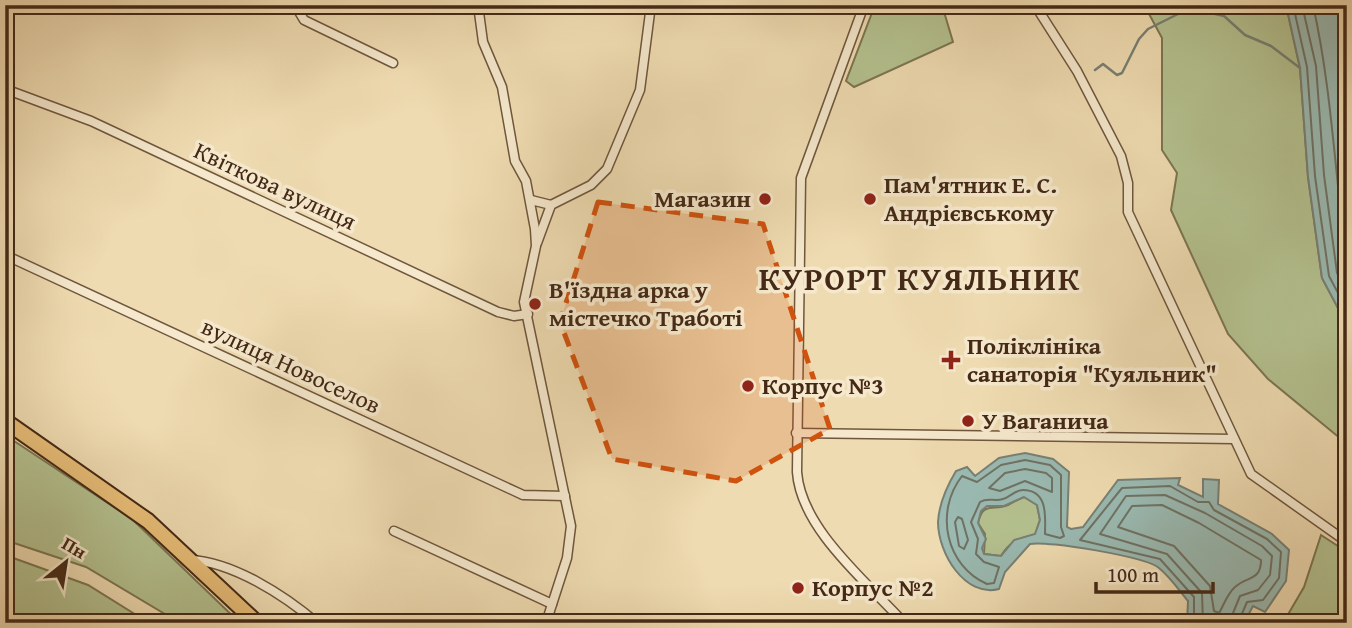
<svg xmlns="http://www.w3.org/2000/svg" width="1352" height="628" font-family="'Gentium Book Plus',serif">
  <rect width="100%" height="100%" fill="#efdbb1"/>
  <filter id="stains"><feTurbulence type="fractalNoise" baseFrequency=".00286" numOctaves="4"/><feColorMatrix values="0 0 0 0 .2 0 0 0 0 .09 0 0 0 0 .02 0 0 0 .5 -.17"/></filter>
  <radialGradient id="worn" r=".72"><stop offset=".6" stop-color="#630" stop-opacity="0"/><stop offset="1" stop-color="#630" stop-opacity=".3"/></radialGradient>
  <g fill="#b4c18f" stroke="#7c7552" stroke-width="2">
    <polygon points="875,5 942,5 953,42 854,87 846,81"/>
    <polygon points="1125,5 1286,5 1300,68 1308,177 1322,278 1347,325 1347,444 1268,379 1228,334 1171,210 1177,173 1162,150 1162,38 1148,12 1132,14"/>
    <polygon points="5,435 132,519 240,623 180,623 86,567 5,540"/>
    <path d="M1024 497 1037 505 1040 520 1035 535C1020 537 1009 542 1001 556L984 554 985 534 978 523C983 501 992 511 1008 505 1014 502 1018 499 1024 497Z"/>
    <polygon points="1321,535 1347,552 1347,623 1283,623 1304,587"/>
    <polygon points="5,555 88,585 149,623 5,623"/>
  </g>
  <g fill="#9abab2" stroke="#788074" stroke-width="2" fill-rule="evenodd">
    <polygon points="1286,5 1347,5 1347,325 1322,278 1308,177 1300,68"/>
    <path d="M1025 453 1053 459 1069 472 1067 527 1071 529 1083 527 1118 480 1180 478 1178 485 1203 497V479L1219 480 1218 504 1272 534 1289 550 1286 581 1265 612 1253 606 1244 623H1187L1188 601C1179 590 1170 577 1159 568 1147 557 1046 540 1030 544L1005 572 999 589C965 598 938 553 938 522 939 504 947 486 956 471L967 467 975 476 999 458ZM1024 497 1037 505 1040 520 1035 534 1014 540 1001 556 984 554 982 548 986 539 978 523 981 511 987 506H1004Z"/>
  </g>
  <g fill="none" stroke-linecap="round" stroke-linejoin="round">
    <g stroke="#6f7264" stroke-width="2">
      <polyline points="1293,5 1307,67 1315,176 1329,276 1347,310"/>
      <polyline points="1302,5 1316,66 1324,175 1337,273 1347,291"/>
      <path d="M1313 5C1332 90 1335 177 1347 264"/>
      <path d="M1025 460 1050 465 1061 475V527L1064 536 1060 538 1045 534C1045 519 1049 490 1023 490 1015 490 1010 497 1003 499 994 502 988 497 980 502L971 522 978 539 976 554 984 562 999 567 994 583 987 584C946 566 934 512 962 476L977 482 1001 465Z"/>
      <polygon points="1025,469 1046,473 1052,478 1052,492 1025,481 1000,491 989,488 1005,473"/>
      <path d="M1162 505 1199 523 1261 560C1261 581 1247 576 1235 587 1227 594 1224 605 1219 613L1214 611 1210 586 1174 546 1118 527 1132 506Z"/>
      <polygon points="958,517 962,519 968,540 964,549 959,546 955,522"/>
      <polyline points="1194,623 1194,597 1160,559 1080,540 1122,488 1170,486 1198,502 1209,502 1214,510 1267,539 1281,552 1279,578 1263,600 1247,602 1238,623"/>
      <polyline points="1203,623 1202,593 1167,554 1100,534 1126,496 1165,495 1205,513 1262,546 1272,556 1270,575 1258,590 1240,596 1229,623"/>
    </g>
    <polyline stroke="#788074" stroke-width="2.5" points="1095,70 1103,64 1117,75 1122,73 1139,39 1148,29 1180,13 1198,10 1224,16 1245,35 1271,46 1300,68"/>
    <defs>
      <g id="minor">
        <polyline points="295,5 304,20 393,63"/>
        <polyline points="478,5 483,42 502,87 515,161 526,181 535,229 536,246 524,302 571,526 567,558 546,623"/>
        <path d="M864 5 801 178 797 472C801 529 867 582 904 623"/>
        <polyline points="1035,5 1077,71 1121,156 1128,183 1128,212 1251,474 1347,542"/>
        <polyline points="5,89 91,121 498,312 514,316 528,314"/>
        <polyline points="531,200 551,205"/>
        <polyline points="537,243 551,205 591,185 607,169 640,90 651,5"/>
        <polyline points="5,255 523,495 565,496"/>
        <polyline points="796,433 1234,439"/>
        <polyline points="394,531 552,604"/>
        <path d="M190 560C233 562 284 595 317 623"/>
      </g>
      <polyline id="trunk" points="5,421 148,521 257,623"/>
    </defs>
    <use href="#minor" stroke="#6f563d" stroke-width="11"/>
    <use href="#trunk" stroke="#442916" stroke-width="18"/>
    <use href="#minor" stroke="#f5e8cc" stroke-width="8"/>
    <use href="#trunk" stroke="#e8be78" stroke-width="14"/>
  </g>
  <path fill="#cf520e" fill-opacity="0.2" stroke="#cf520e" stroke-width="5" stroke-dasharray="14 9" stroke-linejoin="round" d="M598 202 763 224 830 429 736 481 612 459 560 322Z"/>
  <g fill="#8f2418" stroke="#f5e8cc" stroke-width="2.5">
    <circle cx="765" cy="199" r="7"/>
    <circle cx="870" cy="199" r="7"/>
    <circle cx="535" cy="304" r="7"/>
    <path d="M947.5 349.5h7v7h7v7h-7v7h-7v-7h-7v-7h7z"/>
    <circle cx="748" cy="386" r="7"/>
    <circle cx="968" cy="421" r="7"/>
    <circle cx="798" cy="588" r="7"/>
  </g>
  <g text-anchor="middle" stroke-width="7" stroke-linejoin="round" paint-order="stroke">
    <g font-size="24" font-weight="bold" fill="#442916" stroke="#f5e8cc" text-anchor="start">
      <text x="884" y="193">Пам'ятник Е. С.<tspan x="884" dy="28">Андрієвському</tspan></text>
      <text x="751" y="207" text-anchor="end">Магазин</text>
      <text x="549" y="298">В'їздна арка у<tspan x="549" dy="28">містечко Тработі</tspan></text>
      <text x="967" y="354">Поліклініка<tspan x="967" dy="28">санаторія "Куяльник"</tspan></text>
      <text x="762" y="394">Корпус №3</text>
      <text x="982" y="429">У Ваганича</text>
      <text x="812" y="596">Корпус №2</text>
    </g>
    <g font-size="24" fill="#442916" stroke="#f5e8cc">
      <text transform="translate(275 186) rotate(25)" y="8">Квіткова вулиця</text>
      <text transform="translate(291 366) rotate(25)" y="8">вулиця Новоселов</text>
    </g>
    <g font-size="32" font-weight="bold" letter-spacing="2" fill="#442916" stroke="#f5e8cc">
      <text x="920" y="290">КУРОРТ КУЯЛЬНИК</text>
    </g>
  </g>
  <rect width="1352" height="628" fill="none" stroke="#efdbb1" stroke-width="28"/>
  <rect x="7" y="7" width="1338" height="614" fill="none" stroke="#442916" stroke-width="3.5"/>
  <rect x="14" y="14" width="1324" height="600" fill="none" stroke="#442916" stroke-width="2"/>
  <g transform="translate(66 562) rotate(30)" stroke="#f5e8cc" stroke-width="5" paint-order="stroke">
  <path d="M0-5L12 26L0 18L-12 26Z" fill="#442916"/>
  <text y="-10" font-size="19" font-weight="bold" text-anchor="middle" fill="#442916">Пн</text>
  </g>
  <path d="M1096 582v10h117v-10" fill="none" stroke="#442916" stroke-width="3.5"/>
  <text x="1107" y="582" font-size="21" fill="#442916" stroke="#f5e8cc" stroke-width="5" paint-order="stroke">100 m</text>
  <rect width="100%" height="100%" filter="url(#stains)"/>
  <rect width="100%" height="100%" fill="url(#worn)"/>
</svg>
